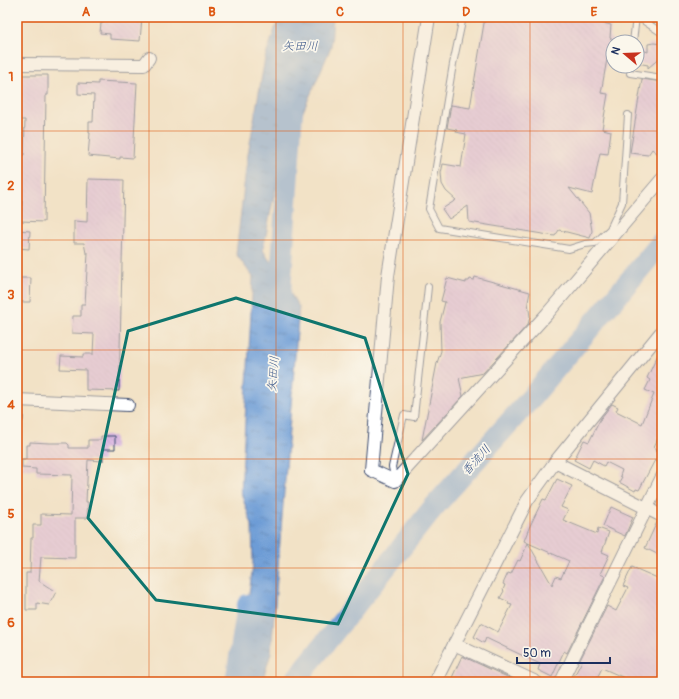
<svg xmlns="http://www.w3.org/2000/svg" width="679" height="699" font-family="Pangolin,'Klee One',sans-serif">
  <defs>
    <pattern id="water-ripples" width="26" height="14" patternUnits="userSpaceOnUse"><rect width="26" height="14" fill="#6d9cd6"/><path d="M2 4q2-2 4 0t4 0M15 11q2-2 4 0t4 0" fill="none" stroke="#5980b1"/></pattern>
    <pattern id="building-back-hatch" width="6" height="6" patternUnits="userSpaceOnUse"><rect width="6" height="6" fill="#d9b3e1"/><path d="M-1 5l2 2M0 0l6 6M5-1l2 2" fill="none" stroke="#ba9ac3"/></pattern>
  </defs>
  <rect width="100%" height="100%" fill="#fbf7ec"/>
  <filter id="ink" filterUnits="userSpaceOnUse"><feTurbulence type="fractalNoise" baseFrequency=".025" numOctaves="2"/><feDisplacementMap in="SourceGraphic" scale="8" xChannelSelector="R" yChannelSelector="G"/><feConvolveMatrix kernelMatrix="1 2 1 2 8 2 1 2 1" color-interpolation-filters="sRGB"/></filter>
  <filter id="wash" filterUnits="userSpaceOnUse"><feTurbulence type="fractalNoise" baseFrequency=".012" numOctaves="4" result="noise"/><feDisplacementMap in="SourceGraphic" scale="16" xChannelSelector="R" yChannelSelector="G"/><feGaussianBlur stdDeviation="0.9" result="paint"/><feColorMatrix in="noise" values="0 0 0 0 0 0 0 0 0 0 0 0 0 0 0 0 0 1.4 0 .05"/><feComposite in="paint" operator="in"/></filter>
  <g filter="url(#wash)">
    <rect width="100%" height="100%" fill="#f2e2c6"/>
    <polygon fill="url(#water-ripples)" stroke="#44669a" points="279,17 333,17 331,47 280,165 263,250 299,307 271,653 262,682 235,682 239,668 253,565 252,525 241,493 253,277 236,254 247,160 265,58"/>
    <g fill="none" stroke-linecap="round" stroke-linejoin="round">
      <g stroke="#6d9cd6" stroke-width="22">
        <polyline points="279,309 292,112"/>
        <polyline points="236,682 248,605"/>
        <polyline points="294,682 433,508 531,398 662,242"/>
      </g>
    </g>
    <g id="blocks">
      <g fill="url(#building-back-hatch)" fill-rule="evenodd">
        <polygon points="104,17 142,17 140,41 110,39 110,34 100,33 101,23 103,23"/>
        <polygon points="485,17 592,17 591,20 611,25 610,38 613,40 613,60 607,59 601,93 608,94 602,129 611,131 608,154 600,153 592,194 569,188 589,213 592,231 590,238 559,230 555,236 469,222 468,206 449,219 442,209 456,200 446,191 442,184 441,173 443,164 461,167 466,134 456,132 457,130 447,128 451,105 470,108"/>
        <polygon points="654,43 662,44 662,56 648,68 648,65 637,63 637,48 648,52 648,44"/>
        <polygon points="20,75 48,75 48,95 46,95 44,222 21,221 22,201 17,201 17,155 24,155 25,120 17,120 17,78 20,78"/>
        <polygon points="642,79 662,82 662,157 652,149 648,155 630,153"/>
        <polygon points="98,81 137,83 133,158 120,157 120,159 88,156 90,133 89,133 89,122 93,122 94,95 78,94 78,83 98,84"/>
        <polygon points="88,179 124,180 119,391 86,390 86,370 60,369 61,356 83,357 83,354 93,354 94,334 72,333 73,316 81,316 81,304 85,304 88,253 86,253 84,243 74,243 74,221 87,222"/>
        <polygon points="17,230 30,231 29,249 17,248"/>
        <polygon points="475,277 530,292 528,302 530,317 528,324 512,342 510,342 510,344 483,373 459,378 463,396 422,440 437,363 441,351 440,322 445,302 441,301 447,278 466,283 466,281 469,281 470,279 474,280"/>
        <polygon points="17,278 31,278 30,302 17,302"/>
        <polygon points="662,346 662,429 654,447 657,449 656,450 662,453 662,463 655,460 639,490 636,489 635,491 619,482 622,477 620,476 622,470 606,462 604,466 593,460 589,468 574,460 584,440 589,442 601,418 612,404 618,407 616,411 642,424 654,394 645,390 650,380 647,378"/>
        <polygon points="101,436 115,436 115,449 103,449 103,461 88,460 86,502 88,502 87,518 75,518 75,558 41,557 39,581 56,592 49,605 37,603 37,610 26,610 26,573 30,573 31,538 33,538 33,525 41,525 41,514 71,515 72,475 36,474 36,469 22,468 22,459 26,459 26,445 30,445 30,442 49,443 67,443 69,445 69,448 88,448 88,440 101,440"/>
        <path d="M557 479 572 486 561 507 568 510 563 520 597 534 598 528 609 532 602 552 609 555 600 574 605 576 567 653 564 651 552 677 538 670 540 664 486 638 484 643 474 637 481 623 498 632 512 605 508 604 509 602 500 598 504 591 503 590 505 585 503 584 508 573 511 574 518 560 520 561 528 543 524 541 529 528 543 499 546 500ZM528 543 569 561 561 578 556 576 552 585Z"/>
        <polygon points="611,507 633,517 625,536 603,526"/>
        <polygon points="657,522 662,523 662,548 659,555 645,548"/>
        <polygon points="632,567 662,580 662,682 625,682 627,679 602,668 595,682 571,682 582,661 580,660 607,606 616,611 628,588 623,586"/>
        <polygon points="462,656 518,682 450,682"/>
      </g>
    </g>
  </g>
  <g filter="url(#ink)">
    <use href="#blocks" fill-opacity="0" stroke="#3b4a6e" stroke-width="1"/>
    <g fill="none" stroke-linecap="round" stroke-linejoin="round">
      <defs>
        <g id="lane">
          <polyline points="463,17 453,64 429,209 439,228 569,249 585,244 595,243 610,229 622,203 628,115"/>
          <polyline points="638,17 662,33"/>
          <polyline points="633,42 636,17"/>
          <polyline points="630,73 662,78"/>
          <polyline points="395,481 392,467 404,415 414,417 428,287"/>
        </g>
        <g id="street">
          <polyline points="429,17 388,276 371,470 395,481 547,314 662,179"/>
          <polyline points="17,64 144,65 149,58"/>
          <polyline points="17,400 128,405"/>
          <polyline points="17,418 17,400"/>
          <polyline points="555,462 662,516"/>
          <polyline points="454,644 536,682"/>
          <polyline points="435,682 527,501 555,462 662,331"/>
          <polyline points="561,682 662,477"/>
        </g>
      </defs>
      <use href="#lane" stroke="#3b4a6e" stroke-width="8"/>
      <use href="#street" stroke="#3b4a6e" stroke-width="14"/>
      <use href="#lane" stroke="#fff" stroke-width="6"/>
      <use href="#street" stroke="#fff" stroke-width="12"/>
    </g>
  </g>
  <path d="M0 0H679V699H0ZM236 298 365 338 408 474 338 624 156 600 88 518 128 331Z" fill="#f2e2c6" fill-opacity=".55" fill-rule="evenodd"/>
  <path fill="none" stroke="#0f766e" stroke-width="3" stroke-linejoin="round" d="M236 298 365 338 408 474 338 624 156 600 88 518 128 331Z"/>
  <path fill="none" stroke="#de5710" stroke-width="1" stroke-opacity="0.55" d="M149 17V682M276 17V682M403 17V682M530 17V682M17 131H662M17 240H662M17 350H662M17 459H662M17 568H662"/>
  <g text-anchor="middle" stroke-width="3.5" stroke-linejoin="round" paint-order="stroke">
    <g font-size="12" font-style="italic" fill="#385588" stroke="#fbf7ec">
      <text x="300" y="50">矢田川</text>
      <text transform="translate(273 374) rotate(-85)" y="4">矢田川</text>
      <text transform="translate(476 460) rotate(-48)" y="4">香流川</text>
    </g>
  </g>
  <rect width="679" height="699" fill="none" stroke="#fbf7ec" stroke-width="44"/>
  <g transform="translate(625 54) rotate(289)"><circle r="19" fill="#fbf7ec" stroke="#a1a7b3"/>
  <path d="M0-3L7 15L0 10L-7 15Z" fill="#c8321e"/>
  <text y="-6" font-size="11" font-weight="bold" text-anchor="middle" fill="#1b2f5e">N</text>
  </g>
  <path d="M517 657v6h93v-6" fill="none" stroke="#1b2f5e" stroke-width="2"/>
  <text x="523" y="657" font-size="12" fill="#1b2f5e" stroke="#fbf7ec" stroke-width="3" paint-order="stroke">50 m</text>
  <rect x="22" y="22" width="635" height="655" fill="none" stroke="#de5710" stroke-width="1.5"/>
  <g font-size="13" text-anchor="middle" font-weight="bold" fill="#de5710">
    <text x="86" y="16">A</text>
    <text x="212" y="16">B</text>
    <text x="340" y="16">C</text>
    <text x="466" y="16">D</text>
    <text x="594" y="16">E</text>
    <text x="11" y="81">1</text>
    <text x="11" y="190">2</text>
    <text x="11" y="299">3</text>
    <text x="11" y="409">4</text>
    <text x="11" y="518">5</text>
    <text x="11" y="627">6</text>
  </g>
</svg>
